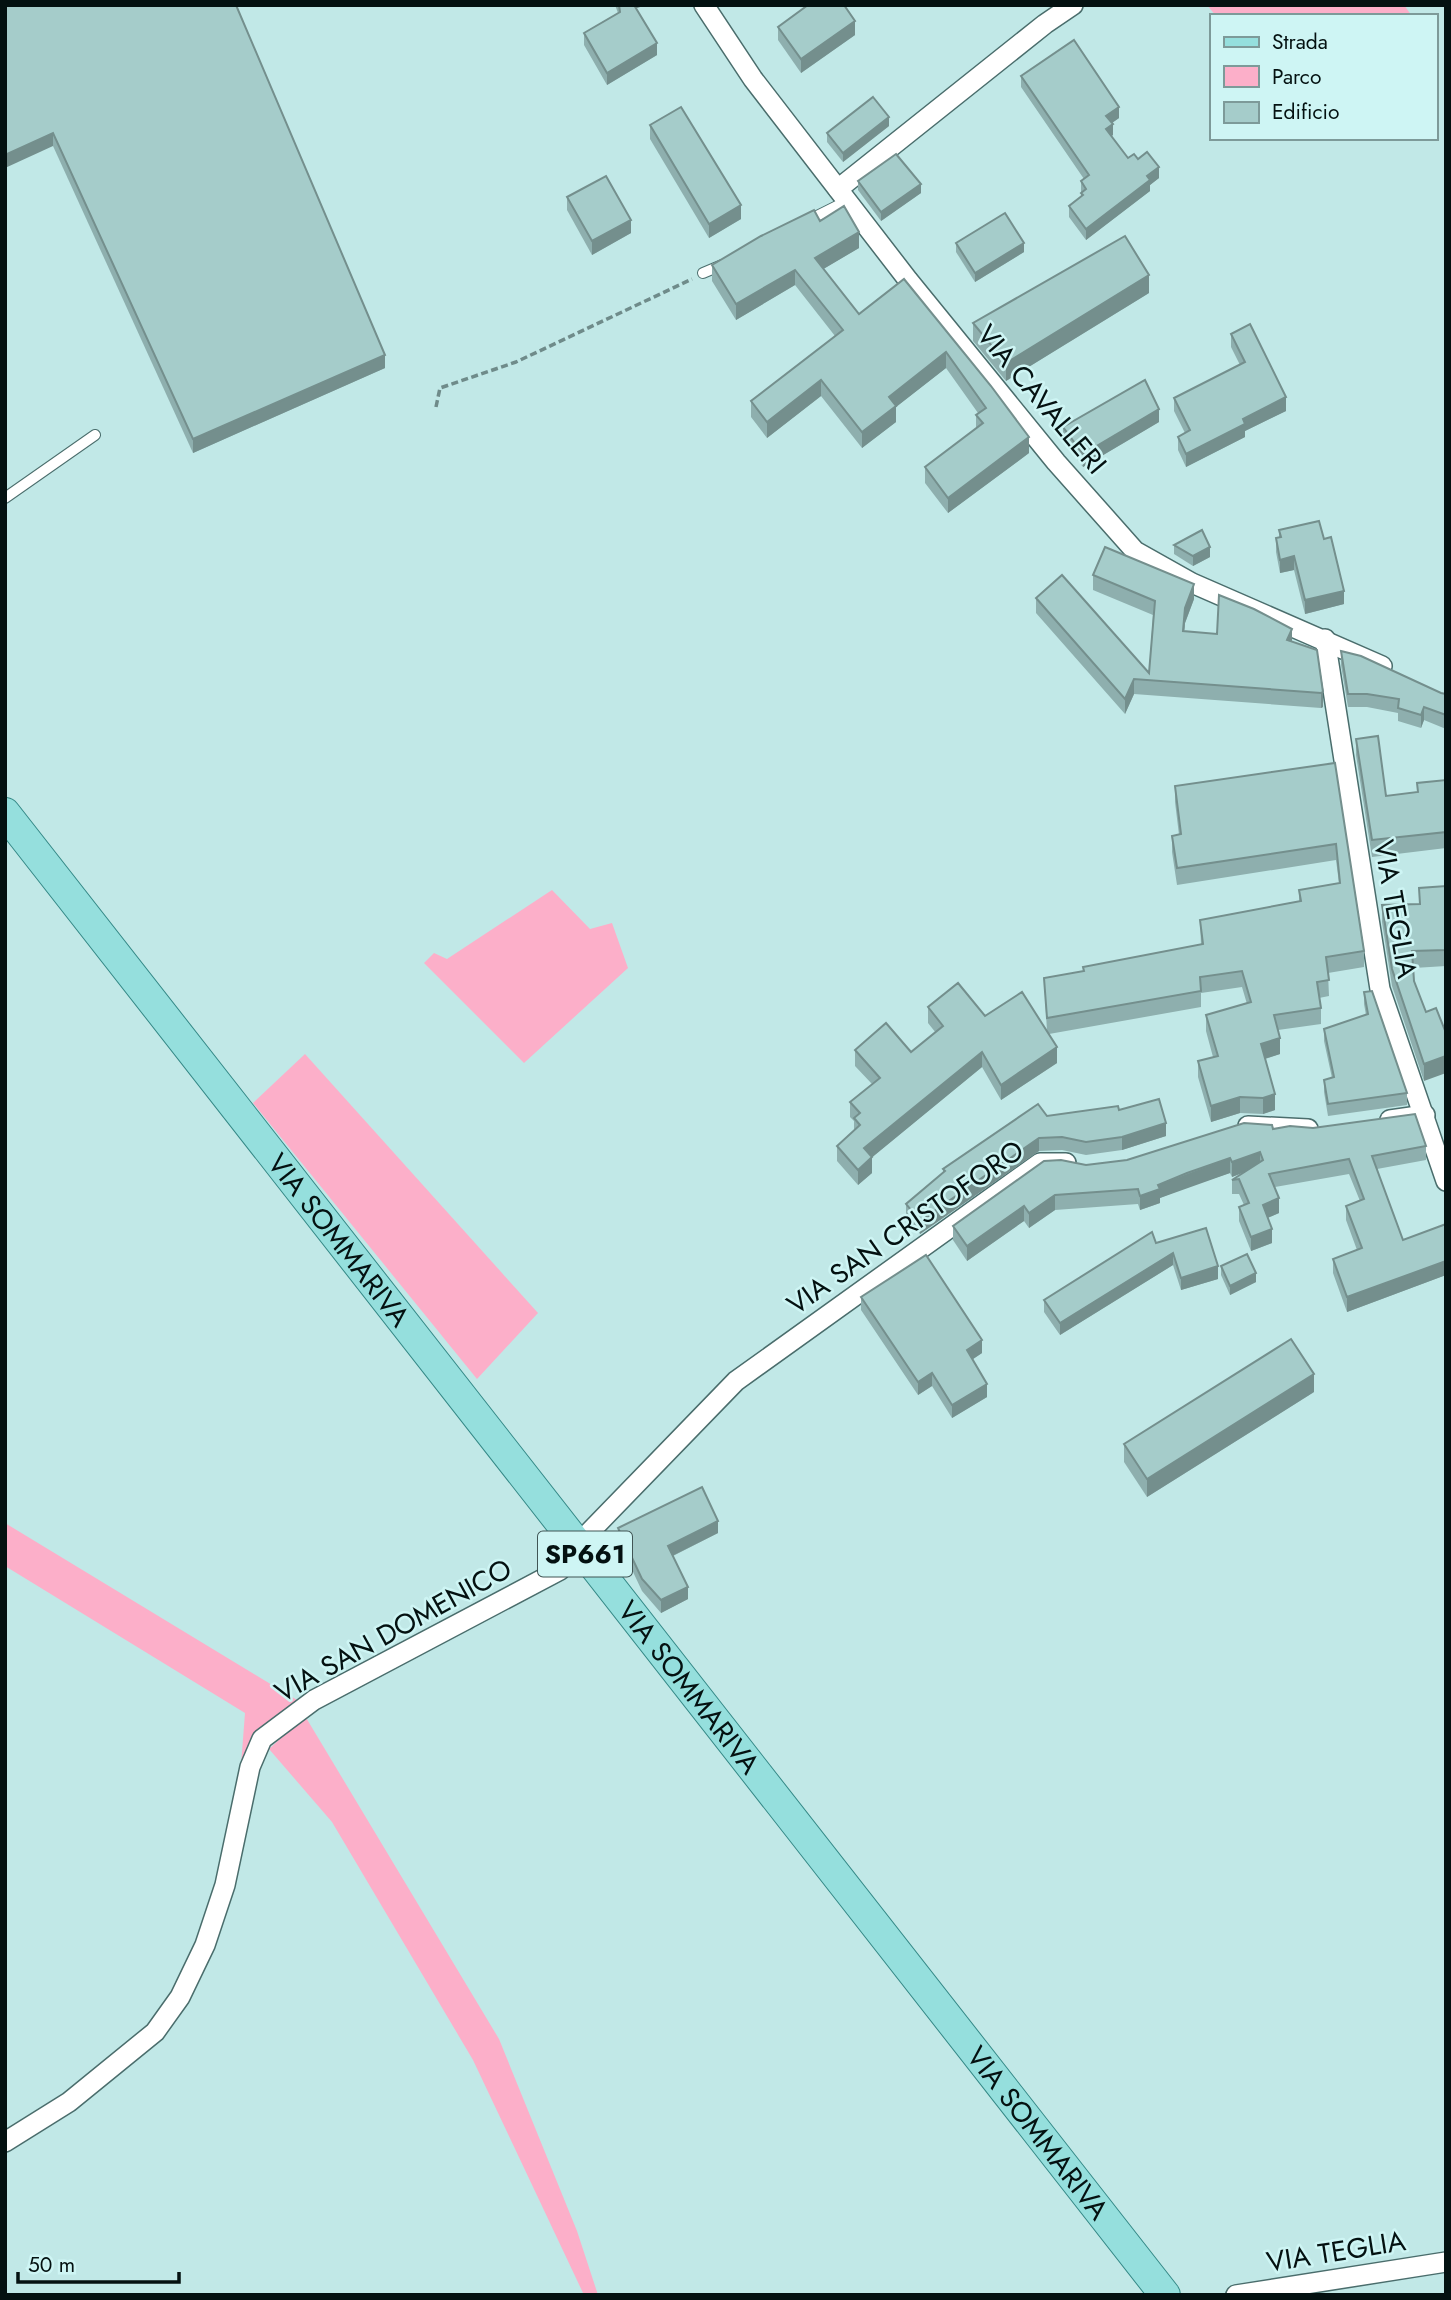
<svg xmlns="http://www.w3.org/2000/svg" width="1451" height="2300" font-family="Jost,sans-serif">
  <rect width="100%" height="100%" fill="#c1e8e7"/>
  <g fill="#fcafc9">
    <polygon points="1207,5 1404,5 1412,16 1216,16"/>
    <polygon points="552,890 590,929 612,923 628,968 524,1063 424,963 434,953 447,959"/>
    <polygon points="305,1054 538,1313 477,1379 253,1103"/>
    <polygon points="5,1523 297,1700 259,1730 239,1791 245,1713 5,1566"/>
    <polygon points="305,1716 499,2039 577,2231 598,2295 584,2295 473,2060 332,1822 269,1749"/>
  </g>
  <g fill="none" stroke-linecap="round" stroke-linejoin="round">
    <defs>
      <g id="lane">
        <polyline points="807,221 847,201"/>
        <polyline points="703,273 722,265"/>
        <polyline points="5,498 95,435"/>
      </g>
      <g id="street">
        <polyline points="704,5 753,79 908,280 1056,462 1135,551 1192,583 1382,666"/>
        <polyline points="838,189 1045,24 1073,5"/>
        <polyline points="1325,639 1380,989 1446,1181"/>
        <polyline points="1390,1120 1425,1115"/>
        <polyline points="1248,1126 1308,1129"/>
        <polyline points="5,2142 69,2102 155,2032 180,1997 205,1945 225,1885 250,1767 262,1739 314,1700 560,1570 577,1545 736,1381 1040,1163 1066,1163"/>
        <polyline points="1236,2295 1446,2262"/>
      </g>
      <g id="primary">
        <path id="s1" d="M5 813 1165 2295"/>
      </g>
    </defs>
    <use href="#lane" stroke="#4a6d6c" stroke-width="12"/>
    <use href="#street" stroke="#4a6d6c" stroke-width="22"/>
    <use href="#primary" stroke="#358987" stroke-width="32"/>
    <polyline stroke="#6f8b8a" stroke-width="3.5" stroke-dasharray="7 3.5" stroke-linecap="butt" points="436,407 440,388 516,362 692,279"/>
    <use href="#lane" stroke="#fff" stroke-width="10"/>
    <use href="#street" stroke="#fff" stroke-width="19"/>
    <use href="#primary" stroke="#95dfdd" stroke-width="30"/>
  </g>
  <g fill="#8eafae">
    <polygon points="5,5 385,368 193,453 53,146"/>
    <polygon points="615,5 647,5 636,8 657,55 607,85 584,45 584,33 618,13"/>
    <polygon points="778,27 855,35 801,73 778,40"/>
    <polygon points="1021,76 1119,118 1112,123 1113,135 1111,136 1128,158 1138,159 1159,178 1150,185 1150,191 1086,240 1069,217 1069,206 1081,197 1081,181 1084,179 1021,87"/>
    <polygon points="650,125 741,219 709,238 650,139"/>
    <polygon points="889,126 843,162 827,142 827,133"/>
    <polygon points="858,181 921,193 881,221 858,190"/>
    <polygon points="567,197 631,233 592,255 567,210"/>
    <polygon points="820,221 859,248 823,269 859,314 904,279 1029,453 948,513 925,483 925,467 976,428 976,415 978,413 946,368 896,407 896,422 862,448 821,396 767,438 751,417 751,401 835,336 795,285 736,320 712,281 712,265"/>
    <polygon points="956,243 1024,252 975,282 956,252"/>
    <polygon points="1149,293 1006,381 973,341 973,323"/>
    <polygon points="1231,334 1286,411 1245,431 1245,437 1186,467 1178,450 1178,437 1185,433 1174,411 1174,398 1240,365 1231,347"/>
    <polygon points="1159,422 1083,467 1063,441 1063,427"/>
    <polygon points="1279,530 1324,539 1344,604 1305,614 1294,570 1280,573 1276,552 1276,538 1279,537"/>
    <polygon points="1174,545 1210,557 1193,566 1174,554"/>
    <polygon points="1093,575 1194,599 1185,623 1184,631 1292,642 1317,650 1323,707 1321,708 1134,694 1125,714 1036,613 1036,598 1149,673 1153,615 1093,590"/>
    <polygon points="1341,651 1441,693 1446,694 1446,729 1424,720 1421,728 1398,721 1398,713 1367,707 1348,707 1341,665"/>
    <polygon points="1356,739 1386,796 1417,792 1417,783 1446,780 1446,848 1372,857 1356,755"/>
    <polygon points="1335,763 1364,951 1364,967 1328,973 1329,996 1319,998 1321,1008 1321,1024 1278,1030 1280,1054 1265,1059 1275,1110 1263,1114 1240,1113 1211,1122 1198,1077 1198,1061 1213,1057 1206,1031 1206,1015 1247,1004 1242,987 1201,993 1201,1007 1049,1034 1057,1063 1001,1100 982,1067 872,1157 872,1173 858,1185 837,1161 837,1146 854,1130 854,1121 850,1117 850,1102 872,1084 855,1066 855,1050 911,1052 936,1033 928,1023 928,1007 985,1016 1047,1031 1044,978 1083,971 1083,967 1201,945 1200,920 1299,901 1299,890 1339,883 1336,860 1177,885 1172,852 1172,836 1179,835 1175,802 1175,786"/>
    <polygon points="1446,886 1446,966 1414,968 1414,981 1426,1012 1424,1081 1392,986 1382,922 1382,905 1419,904 1419,888"/>
    <polygon points="1364,992 1407,1093 1407,1105 1328,1116 1324,1092 1324,1080 1332,1078 1324,1041 1324,1029 1366,1015 1364,1004"/>
    <polygon points="1119,1110 1166,1136 1122,1150 1086,1155 1062,1150 1039,1151 920,1234 906,1217 906,1204 943,1173 943,1169 1047,1116"/>
    <polygon points="1273,1129 1426,1146 1426,1160 1377,1169 1403,1240 1446,1224 1446,1275 1347,1312 1333,1273 1333,1259 1357,1250 1346,1220 1346,1206 1360,1201 1349,1174 1275,1187 1279,1213 1267,1218 1272,1243 1251,1251 1239,1221 1239,1207 1244,1205 1239,1194 1232,1194 1232,1180 1244,1172 1232,1177 1230,1173 1187,1187 1160,1198 1160,1203 1140,1210 1138,1204 1055,1210 1029,1228 1024,1221 967,1261 953,1240 953,1226 1086,1165 1127,1160"/>
    <polygon points="1156,1243 1218,1279 1181,1290 1173,1265 1060,1335 1044,1312 1044,1300"/>
    <polygon points="1221,1266 1256,1282 1230,1295 1221,1275"/>
    <polygon points="861,1297 982,1353 973,1359 987,1397 952,1418 932,1386 918,1395 861,1310"/>
    <polygon points="1314,1392 1147,1497 1124,1462 1124,1444"/>
    <polygon points="618,1528 718,1533 673,1556 688,1599 661,1613 642,1591 618,1540"/>
  </g>
  <g fill="#748f8d">
    <polygon points="630,5 647,5 630,10"/>
    <polygon points="855,21 855,35 801,73 801,59"/>
    <polygon points="657,43 657,55 607,85 607,73"/>
    <polygon points="1119,107 1119,118 1106,127 1106,116"/>
    <polygon points="889,117 889,126 843,162 843,153"/>
    <polygon points="1113,124 1113,135 1106,140 1106,129"/>
    <polygon points="53,133 53,146 5,168 5,155"/>
    <polygon points="1159,167 1159,178 1150,185 1150,191 1086,240 1086,229"/>
    <polygon points="921,184 921,193 881,221 881,212"/>
    <polygon points="741,205 741,219 709,238 709,224"/>
    <polygon points="631,220 631,233 592,255 592,241"/>
    <polygon points="859,232 859,248 815,274 815,258"/>
    <polygon points="1024,243 1024,252 975,282 975,273"/>
    <polygon points="795,270 795,285 736,320 736,304"/>
    <polygon points="1149,275 1149,293 1006,381 1006,363"/>
    <polygon points="946,352 946,368 896,407 896,422 862,448 862,432 889,397"/>
    <polygon points="385,355 385,368 193,453 193,439"/>
    <polygon points="821,380 821,396 767,438 767,422"/>
    <polygon points="1286,397 1286,411 1245,431 1245,437 1186,467 1186,454 1243,419"/>
    <polygon points="1159,409 1159,422 1083,467 1083,454"/>
    <polygon points="1029,437 1029,453 948,513 948,498"/>
    <polygon points="1210,547 1210,557 1193,566 1193,556"/>
    <polygon points="1294,556 1294,570 1280,573 1280,560"/>
    <polygon points="1194,584 1194,599 1185,623 1183,646 1185,608"/>
    <polygon points="1344,591 1344,604 1305,614 1305,600"/>
    <polygon points="1292,629 1292,644 1287,640"/>
    <polygon points="1134,679 1134,694 1125,714 1125,699"/>
    <polygon points="1323,692 1323,707 1321,708 1321,693"/>
    <polygon points="1424,707 1424,720 1421,728 1421,715"/>
    <polygon points="1280,1038 1280,1054 1261,1060 1261,1044"/>
    <polygon points="1057,1047 1057,1063 1001,1100 1001,1085"/>
    <polygon points="982,1052 982,1067 864,1164 864,1148"/>
    <polygon points="1446,1056 1446,1073 1424,1081 1424,1064"/>
    <polygon points="1275,1094 1275,1110 1263,1114 1263,1098"/>
    <polygon points="1240,1097 1240,1113 1211,1122 1211,1106"/>
    <polygon points="1166,1123 1166,1136 1122,1150 1122,1137"/>
    <polygon points="1039,1138 1039,1151 920,1234 920,1221"/>
    <polygon points="1260,1152 1260,1166 1232,1177 1232,1162"/>
    <polygon points="872,1157 872,1173 858,1185 858,1170"/>
    <polygon points="1230,1158 1230,1173 1160,1198 1160,1203 1140,1210 1140,1196 1158,1185"/>
    <polygon points="1055,1195 1055,1210 1029,1228 1029,1213"/>
    <polygon points="1279,1198 1279,1213 1263,1220 1263,1205"/>
    <polygon points="1024,1206 1024,1221 967,1261 967,1246"/>
    <polygon points="1272,1229 1272,1243 1251,1251 1251,1237"/>
    <polygon points="1173,1253 1173,1265 1060,1335 1060,1323"/>
    <polygon points="1446,1261 1446,1275 1347,1312 1347,1297"/>
    <polygon points="1218,1266 1218,1279 1181,1290 1181,1278"/>
    <polygon points="1256,1273 1256,1282 1230,1295 1230,1286"/>
    <polygon points="982,1340 982,1353 967,1363 967,1350"/>
    <polygon points="932,1373 932,1386 918,1395 918,1382"/>
    <polygon points="1314,1374 1314,1392 1147,1497 1147,1479"/>
    <polygon points="987,1384 987,1397 952,1418 952,1405"/>
    <polygon points="718,1521 718,1533 668,1558 668,1546"/>
    <polygon points="688,1587 688,1599 661,1613 661,1600"/>
  </g>
  <g fill="#a5ccca" stroke="#748f8d" stroke-width="2">
    <polygon points="5,5 236,5 385,355 193,439 53,133 5,155"/>
    <polygon points="619,5 634,5 657,43 607,73 584,33 620,12"/>
    <polygon points="808,5 844,5 855,21 801,59 778,27"/>
    <polygon points="1074,40 1119,107 1106,116 1113,124 1106,129 1128,158 1134,154 1138,159 1147,152 1159,167 1147,176 1150,180 1086,229 1069,206 1083,195 1081,193 1086,189 1081,181 1089,175 1021,76"/>
    <polygon points="873,97 889,117 843,153 827,133"/>
    <polygon points="681,107 741,205 709,224 650,125"/>
    <polygon points="896,154 921,184 881,212 858,181"/>
    <polygon points="606,176 631,220 592,241 567,197"/>
    <polygon points="844,206 859,232 815,258 859,314 904,279 991,386 1029,437 948,498 925,467 983,423 976,415 986,408 946,352 889,397 896,406 862,432 821,380 767,422 751,401 843,330 795,270 736,304 712,265 761,236 814,210 820,221"/>
    <polygon points="1005,213 1024,243 975,273 956,243"/>
    <polygon points="1125,236 1149,275 1006,363 973,323"/>
    <polygon points="1250,324 1286,397 1243,419 1245,424 1186,454 1178,437 1190,430 1174,398 1245,362 1231,334"/>
    <polygon points="1145,380 1159,409 1083,454 1063,427"/>
    <polygon points="1319,521 1324,539 1331,537 1344,591 1305,600 1294,556 1280,560 1276,538 1281,537 1279,530"/>
    <polygon points="1202,530 1210,547 1193,556 1174,545"/>
    <polygon points="1105,547 1194,584 1185,608 1183,631 1217,634 1219,595 1254,609 1292,629 1287,640 1317,650 1323,692 1321,693 1134,679 1125,699 1036,598 1062,575 1149,673 1155,601 1093,575"/>
    <polygon points="1341,651 1361,656 1441,693 1446,694 1446,715 1424,707 1421,715 1398,708 1399,699 1367,694 1348,694"/>
    <polygon points="1378,736 1386,796 1418,792 1417,783 1446,780 1446,832 1372,840 1356,739"/>
    <polygon points="1335,763 1364,951 1326,957 1329,980 1317,982 1321,1008 1274,1015 1280,1038 1261,1044 1275,1094 1263,1098 1240,1097 1211,1106 1198,1061 1218,1056 1206,1015 1251,1002 1242,971 1200,977 1201,991 1047,1018 1044,978 1084,971 1083,967 1203,944 1200,920 1301,901 1299,890 1340,883 1336,844 1177,868 1172,836 1181,834 1175,786"/>
    <polygon points="1446,886 1446,950 1412,951 1414,981 1426,1012 1436,1008 1446,1033 1446,1056 1424,1064 1392,969 1382,905 1420,904 1419,888"/>
    <polygon points="958,983 985,1016 1022,992 1057,1047 1001,1085 982,1052 864,1148 872,1157 858,1170 837,1146 860,1125 854,1118 860,1113 850,1102 880,1078 855,1050 886,1023 911,1052 943,1026 928,1007"/>
    <polygon points="1372,991 1407,1093 1328,1104 1324,1080 1334,1077 1324,1029 1368,1014 1364,992"/>
    <polygon points="1159,1099 1166,1123 1122,1137 1086,1142 1062,1137 1039,1138 920,1221 906,1204 945,1171 943,1169 1038,1104 1047,1116 1118,1106 1119,1110"/>
    <polygon points="1415,1114 1426,1146 1372,1156 1403,1240 1446,1224 1446,1261 1347,1297 1333,1259 1362,1248 1346,1206 1364,1199 1349,1159 1269,1174 1279,1198 1263,1205 1272,1229 1251,1237 1239,1207 1249,1203 1239,1179 1232,1180 1263,1160 1260,1152 1232,1162 1230,1158 1187,1173 1158,1185 1160,1189 1140,1196 1138,1189 1055,1195 1029,1213 1024,1206 967,1246 953,1226 1044,1161 1061,1160 1086,1165 1127,1160 1244,1123 1272,1125 1273,1129 1290,1126 1313,1128"/>
    <polygon points="1206,1228 1218,1266 1181,1278 1173,1253 1060,1323 1044,1300 1152,1232 1156,1243"/>
    <polygon points="1247,1254 1256,1273 1230,1286 1221,1266"/>
    <polygon points="926,1255 982,1340 967,1350 987,1384 952,1405 932,1373 918,1382 861,1297"/>
    <polygon points="1291,1339 1314,1374 1147,1479 1124,1444"/>
    <polygon points="702,1487 718,1521 668,1546 688,1587 661,1600 642,1579 618,1528"/>
  </g>
  <g text-anchor="middle" stroke-width="5" stroke-linejoin="round" paint-order="stroke">
    <rect fill="#cef5f4" stroke="#415555" stroke-width="2" x="538" y="1531.5" width="94" height="45" rx="5"/>
    <g font-size="26" font-weight="bold" fill="#041111">
      <text x="585" y="1563">SP661</text>
    </g>
    <g font-size="28" fill="#041111" stroke="#cef5f4">
      <text transform="translate(1042 399) rotate(50)" y="10">VIA CAVALLERI</text>
      <text transform="translate(1396 909) rotate(80)" y="10">VIA TEGLIA</text>
      <text transform="translate(905 1227) rotate(-35)" y="10">VIA SAN CRISTOFORO</text>
      <text dy="10" stroke="none"><textPath href="#s1" startOffset="542">VIA SOMMARIVA</textPath></text>
      <text transform="translate(393 1630) rotate(-29)" y="10">VIA SAN DOMENICO</text>
      <text dy="10" stroke="none"><textPath href="#s1" startOffset="1110">VIA SOMMARIVA</textPath></text>
      <text dy="10" stroke="none"><textPath href="#s1" startOffset="1676">VIA SOMMARIVA</textPath></text>
      <text transform="translate(1336 2251) rotate(-9)" y="10">VIA TEGLIA</text>
    </g>
  </g>
  <rect width="1451" height="2300" fill="none" stroke="#041111" stroke-width="14"/>
  <rect x="1210" y="14" width="228" height="126" fill="#cef5f4" stroke="#7d9a99" stroke-width="2"/>
  <rect x="1224" y="37" width="35" height="10" fill="#95dfdd" stroke="#7d9a99" stroke-width="2"/>
  <text x="1272" y="49" font-size="21" fill="#041111">Strada</text>
  <rect x="1224" y="66" width="35" height="21" fill="#fcafc9" stroke="#7d9a99" stroke-width="2"/>
  <text x="1272" y="84" font-size="21" fill="#041111">Parco</text>
  <rect x="1224" y="102" width="35" height="21" fill="#a5ccca" stroke="#7d9a99" stroke-width="2"/>
  <text x="1272" y="119" font-size="21" fill="#041111">Edificio</text>
  <path d="M18 2272v10h161v-10" fill="none" stroke="#041111" stroke-width="3.5"/>
  <text x="28" y="2272" font-size="21" fill="#041111" stroke="#cef5f4" stroke-width="5" paint-order="stroke">50 m</text>
</svg>
